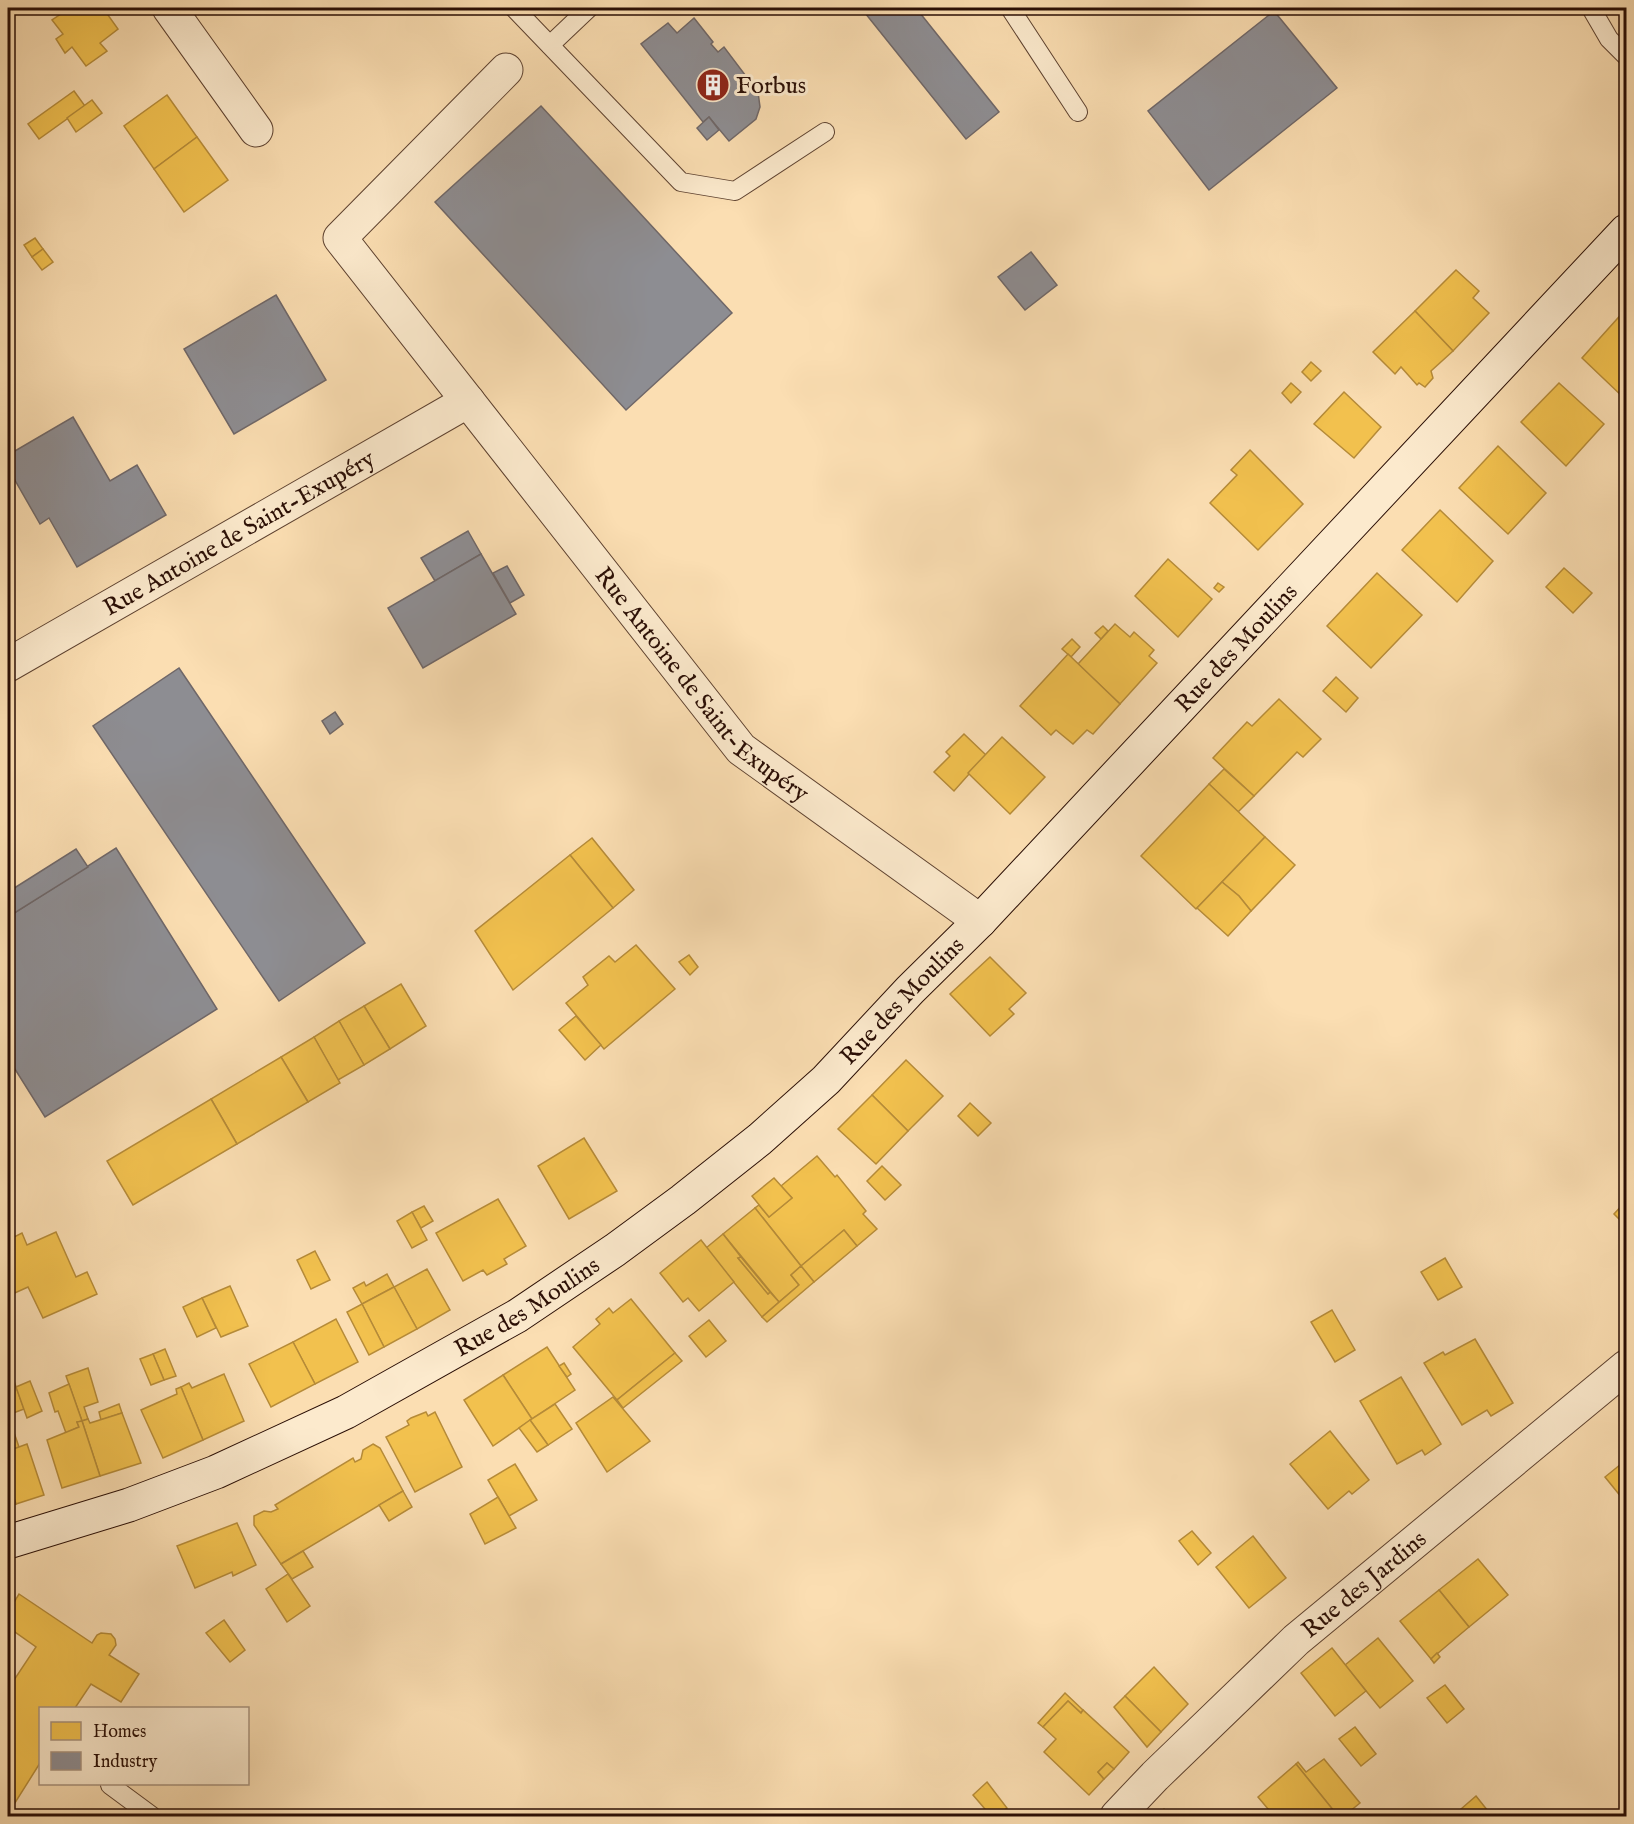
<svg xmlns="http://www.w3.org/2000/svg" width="1634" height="1824" font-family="'IM FELL English',serif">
  <rect width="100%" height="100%" fill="#fbdeb2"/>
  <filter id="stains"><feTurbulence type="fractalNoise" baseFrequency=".00333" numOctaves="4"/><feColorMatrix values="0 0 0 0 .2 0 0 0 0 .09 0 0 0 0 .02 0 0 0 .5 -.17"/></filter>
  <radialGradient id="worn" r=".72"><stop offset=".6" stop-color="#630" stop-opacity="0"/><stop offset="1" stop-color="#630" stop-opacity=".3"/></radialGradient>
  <g fill="#f2c14e" stroke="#b68b38" stroke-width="1.5">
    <polygon points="70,8 103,8 118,29 100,43 107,51 86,66 72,47 65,53 56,39 63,34 52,20"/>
    <polygon points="74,91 85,106 39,139 28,124"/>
    <polygon points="167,95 197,137 154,169 124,126"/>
    <polygon points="92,100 102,113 76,132 67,118"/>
    <polygon points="197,137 228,180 184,212 154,169"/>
    <polygon points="35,238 43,249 32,257 24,245"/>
    <polygon points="43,249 53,262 42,270 32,257"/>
    <polygon points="1456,270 1479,291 1473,298 1489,313 1453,351 1415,311"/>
    <polygon points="1626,309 1626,398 1625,399 1582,358"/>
    <polygon points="1415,311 1453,351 1431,371 1433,378 1425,387 1419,383 1417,385 1401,367 1395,374 1373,352"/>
    <polygon points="1311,362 1321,371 1311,381 1302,372"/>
    <polygon points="1291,383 1301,392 1291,403 1282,393"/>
    <polygon points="1559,383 1604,424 1566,466 1521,422"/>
    <polygon points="1344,392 1381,427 1354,458 1314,424"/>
    <polygon points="1498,446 1546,493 1508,534 1459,488"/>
    <polygon points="1250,450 1303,504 1258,550 1210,503 1237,475 1231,470"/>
    <polygon points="1440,510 1493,561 1457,602 1402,550"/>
    <polygon points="1168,559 1212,599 1178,637 1135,596"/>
    <polygon points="1564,568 1592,593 1573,613 1546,587"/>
    <polygon points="1377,573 1422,615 1371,668 1327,626"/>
    <polygon points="1218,583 1224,587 1219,592 1214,588"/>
    <polygon points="1115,624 1130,637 1134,632 1154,650 1149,656 1157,663 1120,704 1078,664"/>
    <polygon points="1103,626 1108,631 1101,639 1095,633"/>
    <polygon points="1072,639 1080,647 1071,657 1062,649"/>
    <polygon points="1068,654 1120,704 1093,734 1087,730 1073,744 1056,730 1051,735 1020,706"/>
    <polygon points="1336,677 1358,698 1346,712 1323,691"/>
    <polygon points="1279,699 1321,739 1303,757 1297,752 1254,796 1213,758 1247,722 1252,726"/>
    <polygon points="964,734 986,755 954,791 934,772 950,756 946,752"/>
    <polygon points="1002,737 1045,777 1010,814 968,773"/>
    <polygon points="1224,769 1254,796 1238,812 1209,784"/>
    <polygon points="1209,784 1265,837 1196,909 1141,856"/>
    <polygon points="1265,837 1295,865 1251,911 1239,896 1222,882"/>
    <polygon points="592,838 634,890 613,908 570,855"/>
    <polygon points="570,855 613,908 513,990 475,931"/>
    <polygon points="1222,882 1239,896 1251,911 1228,936 1197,908"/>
    <polygon points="636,945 675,989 604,1049 566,1003 588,985 583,977 609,956 615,962"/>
    <polygon points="689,955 698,967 690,975 679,962"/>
    <polygon points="990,957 1026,993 1009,1009 1014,1014 990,1036 950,994"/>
    <polygon points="401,984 426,1026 390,1049 364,1006"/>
    <polygon points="364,1006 390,1049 364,1065 339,1021"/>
    <polygon points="576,1016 601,1045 585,1060 559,1030"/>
    <polygon points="339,1021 364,1065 338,1080 314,1037"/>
    <polygon points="314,1037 340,1083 308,1102 281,1057"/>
    <polygon points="281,1057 308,1102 237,1144 211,1099"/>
    <polygon points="906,1060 943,1096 908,1131 872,1095"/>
    <polygon points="872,1095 908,1131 876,1164 838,1129"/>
    <polygon points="211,1099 237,1144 133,1205 107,1161"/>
    <polygon points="970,1103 991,1123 978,1136 958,1116"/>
    <polygon points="584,1138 617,1191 569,1219 538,1166"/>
    <polygon points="817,1156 835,1177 837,1175 866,1211 863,1214 877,1229 857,1246 844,1230 801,1266 755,1208 759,1205 769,1217 792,1198 781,1186"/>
    <polygon points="882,1166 901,1185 885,1200 867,1181"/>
    <polygon points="774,1178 792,1198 769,1217 752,1196"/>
    <polygon points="498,1199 526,1246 504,1259 507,1264 487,1275 483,1270 463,1281 436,1233"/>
    <polygon points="1626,1201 1626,1226 1614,1214"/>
    <polygon points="424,1206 433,1221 421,1228 412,1212"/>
    <polygon points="755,1208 801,1266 791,1275 799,1285 779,1302 723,1234"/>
    <polygon points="412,1212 427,1240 412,1248 397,1221"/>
    <polygon points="844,1230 857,1246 814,1282 801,1266"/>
    <polygon points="56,1232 76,1277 87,1272 97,1294 43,1318 28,1287 8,1296 8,1240 22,1233 27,1245"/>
    <polygon points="723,1234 741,1257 738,1258 768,1294 770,1292 779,1302 762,1317 706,1248"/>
    <polygon points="701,1240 734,1282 699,1311 688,1298 683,1302 660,1273"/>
    <polygon points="315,1251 330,1280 311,1289 297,1260"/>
    <polygon points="741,1257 770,1292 768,1294 738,1258"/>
    <polygon points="1445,1258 1462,1287 1438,1300 1421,1272"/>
    <polygon points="801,1266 814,1282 767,1322 762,1317 799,1285 791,1275"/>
    <polygon points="427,1269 450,1310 417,1329 394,1287"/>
    <polygon points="387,1274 394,1287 362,1304 353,1288 364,1282 366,1286"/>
    <polygon points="230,1286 248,1326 221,1337 202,1298"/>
    <polygon points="394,1287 417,1329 384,1347 362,1304"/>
    <polygon points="202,1298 216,1328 197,1337 183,1307"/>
    <polygon points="631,1299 675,1353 617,1400 573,1347 600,1324 596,1319 609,1308 613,1313"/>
    <polygon points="362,1304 384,1347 369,1355 347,1312"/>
    <polygon points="1332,1310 1355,1350 1335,1362 1311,1322"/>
    <polygon points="336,1319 358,1362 315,1384 293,1342"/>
    <polygon points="709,1320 726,1341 706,1357 689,1336"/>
    <polygon points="1475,1339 1513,1403 1491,1416 1487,1410 1462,1425 1424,1363 1443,1352 1445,1355"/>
    <polygon points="293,1342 315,1384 271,1407 249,1364"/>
    <polygon points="547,1347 575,1390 532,1419 503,1375"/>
    <polygon points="165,1349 176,1376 164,1380 153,1354"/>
    <polygon points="675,1353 682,1361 623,1408 617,1400"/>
    <polygon points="153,1354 164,1380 151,1385 140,1359"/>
    <polygon points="564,1363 571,1374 567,1377 559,1366"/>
    <polygon points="88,1368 98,1402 84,1407 88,1419 82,1421 66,1376"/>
    <polygon points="224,1374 244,1421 203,1440 181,1387 189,1383 192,1388"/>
    <polygon points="503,1375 532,1419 493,1446 464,1400"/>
    <polygon points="1401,1377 1441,1444 1425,1455 1422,1450 1397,1464 1360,1401"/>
    <polygon points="14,1381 24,1409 8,1415 8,1383"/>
    <polygon points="30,1381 42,1411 27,1418 16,1387"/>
    <polygon points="69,1384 82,1421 77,1422 79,1427 66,1433 58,1411 55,1412 49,1393"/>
    <polygon points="181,1387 203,1440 163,1458 141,1410 177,1394 176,1389"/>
    <polygon points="613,1397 650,1441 607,1472 576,1423"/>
    <polygon points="119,1404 122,1413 101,1420 99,1412"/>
    <polygon points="555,1404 572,1429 548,1445 530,1420"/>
    <polygon points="426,1412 428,1416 435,1412 462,1467 415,1492 386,1437 409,1425 407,1421 411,1418"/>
    <polygon points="122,1413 141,1463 100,1476 82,1421 88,1419 90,1423"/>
    <polygon points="8,1415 19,1447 8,1451"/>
    <polygon points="530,1420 548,1445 537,1452 519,1428"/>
    <polygon points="82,1421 100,1476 62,1488 47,1440 79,1427 77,1422"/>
    <polygon points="1330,1431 1369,1480 1352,1494 1349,1491 1328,1509 1290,1464"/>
    <polygon points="27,1444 44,1495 16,1504 8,1481 8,1451"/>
    <polygon points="373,1444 380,1448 403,1491 281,1564 254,1525 254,1516 264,1511 271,1512 278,1509 275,1505 353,1458 355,1462 361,1459 363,1450"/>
    <polygon points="1626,1460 1626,1503 1605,1477"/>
    <polygon points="515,1464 537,1500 509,1516 488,1480"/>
    <polygon points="8,1481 16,1504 8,1507"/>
    <polygon points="403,1491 412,1507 389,1521 379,1505"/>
    <polygon points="498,1497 516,1528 485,1544 470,1514"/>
    <polygon points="237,1523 256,1565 233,1576 232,1572 195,1588 177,1546"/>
    <polygon points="1192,1531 1211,1553 1198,1565 1179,1541"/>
    <polygon points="1253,1536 1286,1578 1249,1608 1216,1567"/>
    <polygon points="303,1551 313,1567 292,1579 281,1564"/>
    <polygon points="1478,1559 1508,1595 1469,1627 1439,1590"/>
    <polygon points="288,1574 310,1606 287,1622 266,1589"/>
    <polygon points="1439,1590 1469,1627 1431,1659 1400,1621"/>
    <polygon points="19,1594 92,1643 97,1635 101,1633 111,1634 115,1639 116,1645 109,1655 139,1674 121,1702 91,1684 75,1708 40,1708 40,1763 8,1814 8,1689 36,1647 8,1627 8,1612"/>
    <polygon points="224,1620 245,1650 230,1662 206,1633"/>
    <polygon points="1378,1638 1413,1681 1380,1708 1345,1665"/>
    <polygon points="1332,1648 1366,1691 1335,1716 1301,1673"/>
    <polygon points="1437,1653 1440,1657 1434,1663 1431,1659"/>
    <polygon points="1154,1667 1188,1704 1161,1732 1125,1696"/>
    <polygon points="1445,1685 1464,1709 1447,1723 1427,1698"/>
    <polygon points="1065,1693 1083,1710 1081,1713 1068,1701 1043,1727 1038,1723"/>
    <polygon points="1125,1696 1161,1732 1147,1747 1114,1707"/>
    <polygon points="1068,1701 1081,1713 1083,1710 1129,1752 1114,1769 1107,1763 1098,1772 1104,1779 1089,1795 1044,1752 1056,1739 1043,1727"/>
    <polygon points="1355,1727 1376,1754 1361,1766 1339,1739"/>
    <polygon points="1324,1759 1360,1803 1344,1816 1338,1816 1296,1764 1298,1762 1306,1772"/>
    <polygon points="1107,1763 1114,1769 1104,1779 1098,1772"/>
    <polygon points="1296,1764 1338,1816 1274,1816 1258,1797"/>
    <polygon points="987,1782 1007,1808 996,1816 991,1816 973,1795"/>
    <polygon points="1476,1796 1492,1816 1468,1816 1461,1809"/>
    <polygon points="1164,1809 1172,1816 1156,1816"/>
  </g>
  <g fill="#8d8d92" stroke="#6f6768" stroke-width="1.5">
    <polygon points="861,8 916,8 999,112 966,139"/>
    <polygon points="1274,11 1337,88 1209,190 1148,111"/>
    <polygon points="694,18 713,42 711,44 718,52 724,47 758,92 760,107 756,119 729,141 709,117 703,122 641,44 668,23 677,33"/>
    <polygon points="541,106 732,313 626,410 435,202"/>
    <polygon points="709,117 719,130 707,140 697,128"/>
    <polygon points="1031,252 1057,285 1025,310 998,277"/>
    <polygon points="276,295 326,380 234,434 184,349"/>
    <polygon points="73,417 110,481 137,465 166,515 77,567 49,518 40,524 8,468 8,455"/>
    <polygon points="468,531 481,554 435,581 421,558"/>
    <polygon points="481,554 516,614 423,668 388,608"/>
    <polygon points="507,566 524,595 510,603 493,573"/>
    <polygon points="179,668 365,943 279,1001 93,726"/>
    <polygon points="335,712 343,724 330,734 322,721"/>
    <polygon points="116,848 217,1009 45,1117 8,1058 8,917"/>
    <polygon points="76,849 88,867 8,917 8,892"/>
  </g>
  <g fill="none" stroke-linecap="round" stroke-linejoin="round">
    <defs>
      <g id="service">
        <polyline points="514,8 681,182 735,191 825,132"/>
        <polyline points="1010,8 1078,112"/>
        <polyline points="1591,8 1609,39 1626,56"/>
        <polyline points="550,45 589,8"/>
        <polyline points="110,1785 152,1816"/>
      </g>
      <g id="minor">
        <polyline points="169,8 256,130"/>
        <path id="s1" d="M506 70 340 238 741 749 980 921"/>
        <path id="s2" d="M8 665 468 401"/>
        <path id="s3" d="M1117 1816 1155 1776 1296 1640 1626 1367"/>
      </g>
      <g id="secondary">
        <path id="s4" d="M8 1542 129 1505 216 1472 346 1412 517 1316 615 1250 683 1200 760 1139 826 1080 910 990 980 921 1626 231"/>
      </g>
    </defs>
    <use href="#service" stroke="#5e4230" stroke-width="20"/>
    <use href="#minor" stroke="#5e4230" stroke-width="35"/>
    <use href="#secondary" stroke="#2a0e05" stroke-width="35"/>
    <use href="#service" stroke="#fceacd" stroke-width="18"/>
    <use href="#minor" stroke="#fceacd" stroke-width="33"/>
    <use href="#secondary" stroke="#fceacd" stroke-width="33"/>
  </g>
  <defs>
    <symbol id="building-disc" viewBox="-11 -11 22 22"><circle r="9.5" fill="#8f2418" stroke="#fceacd"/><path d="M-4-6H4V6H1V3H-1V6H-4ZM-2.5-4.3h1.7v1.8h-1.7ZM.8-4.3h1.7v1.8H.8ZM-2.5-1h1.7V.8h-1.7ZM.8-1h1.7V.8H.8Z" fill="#fff"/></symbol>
  </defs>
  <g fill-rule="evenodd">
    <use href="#building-disc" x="694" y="66" width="38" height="38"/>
  </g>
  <g text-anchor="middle" stroke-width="6" stroke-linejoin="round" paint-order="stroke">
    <g font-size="24" fill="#2a0e05" stroke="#fceacd" text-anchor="start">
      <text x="736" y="93">Forbus</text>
    </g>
    <g font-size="24" fill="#2a0e05" stroke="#fceacd">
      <text dy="8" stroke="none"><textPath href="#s2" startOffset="266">Rue Antoine de Saint-Exupéry</textPath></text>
      <text dy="8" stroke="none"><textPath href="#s4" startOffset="1544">Rue des Moulins</textPath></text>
      <text dy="8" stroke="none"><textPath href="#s1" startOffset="812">Rue Antoine de Saint-Exupéry</textPath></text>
      <text dy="8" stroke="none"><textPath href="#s4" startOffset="1058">Rue des Moulins</textPath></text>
      <text dy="8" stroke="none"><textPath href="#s4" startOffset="572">Rue des Moulins</textPath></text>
      <text dy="8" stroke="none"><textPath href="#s3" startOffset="339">Rue des Jardins</textPath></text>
    </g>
  </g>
  <rect width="1634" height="1824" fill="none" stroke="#fbdeb2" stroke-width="30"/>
  <rect x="9" y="9" width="1616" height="1806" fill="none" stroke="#2a0e05" stroke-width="3"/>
  <rect x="15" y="15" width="1604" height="1794" fill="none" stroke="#2a0e05" stroke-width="1.5"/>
  <rect x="39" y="1707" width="210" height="78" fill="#fceacd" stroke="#a8927d" stroke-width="1.5"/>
  <rect x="51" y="1722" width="30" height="18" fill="#f2c14e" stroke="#a8927d" stroke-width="1.5"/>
  <text x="93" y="1737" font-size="18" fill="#2a0e05">Homes</text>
  <rect x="51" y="1752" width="30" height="18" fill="#8d8d92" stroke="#a8927d" stroke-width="1.5"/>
  <text x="93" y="1767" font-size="18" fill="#2a0e05">Industry</text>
  <rect width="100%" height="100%" filter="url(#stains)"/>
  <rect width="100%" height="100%" fill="url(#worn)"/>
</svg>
